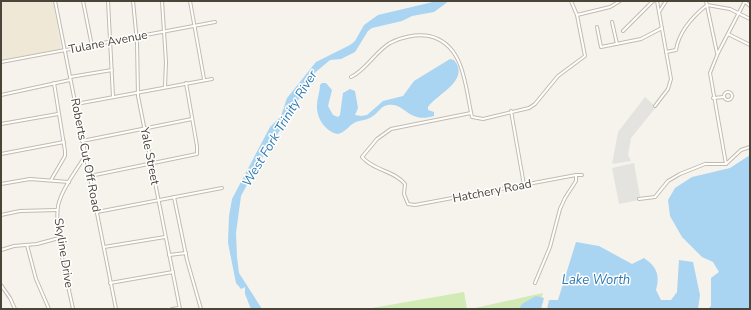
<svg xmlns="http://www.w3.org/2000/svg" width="751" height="310" font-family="'Nunito Sans',sans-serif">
  <rect width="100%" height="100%" fill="#f6f3ec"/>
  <polygon fill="#efe8d6" points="1,1 53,1 61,45 60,49 1,60"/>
  <g fill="#d2eab5">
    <polygon points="464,292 467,309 366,309"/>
    <polygon points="543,293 539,309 470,309"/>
  </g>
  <g fill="#e5e3e0">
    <polygon points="645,97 656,107 631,138 628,155 631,161 612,164 618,132"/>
    <polygon points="634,163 640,197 638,197 639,200 619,204 612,168"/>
  </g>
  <g fill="#a9d4f2">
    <polygon points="437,1 449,1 434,12 412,16 402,21 372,28 368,31 355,52 341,59 330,60 311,76 293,110 257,166 241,196 236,233 237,257 239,273 262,309 251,309 245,294 245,287 241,289 236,283 228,243 229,216 232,199 270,127 281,116 287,98 316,62 350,45 355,41 364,25 378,15"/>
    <path d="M450 59 454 60C471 80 437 94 428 107V110L434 112V116C408 124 405 102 388 105 381 106 379 112 373 116 368 120 362 120 356 122 349 125 346 132 338 134 325 132 316 117 317 105 317 98 320 92 320 85L322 83H326L332 90 328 106 333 115 338 117 340 115 343 93 350 89 355 91 358 108 355 115 361 116 367 115 383 101 403 96 414 81Z"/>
    <polygon points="750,155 750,309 708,309 711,306 711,278 719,272 713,262 702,257 682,237 670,216 668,200 675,188 692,177 730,168"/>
    <path d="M576 242 599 246 632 264 644 258C657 267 660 275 656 290L661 300H671L677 292 679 260 693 262 700 295 698 309H547L549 300H558Z"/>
    <polygon points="536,296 544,298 541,309 519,309 522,304"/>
  </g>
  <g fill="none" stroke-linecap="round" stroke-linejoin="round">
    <defs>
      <g id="minor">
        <polyline points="55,1 116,309"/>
        <polyline points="83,1 92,46"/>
        <polyline points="108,1 113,97"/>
        <polyline points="133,1 137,42 138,96 180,309"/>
        <polyline points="162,1 166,62 165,87"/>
        <polyline points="190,1 204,79"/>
        <polyline points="706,1 717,53"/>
        <polyline points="744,1 750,6"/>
        <polyline points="659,12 666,1"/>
        <polyline points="577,15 610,7 620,1"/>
        <polyline points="612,22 617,44"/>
        <polyline points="597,27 601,47 641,39 662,28"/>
        <polyline points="623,31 653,1"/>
        <polyline points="728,34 750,45"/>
        <path d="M666 52 676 50C679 31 692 17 707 5L730 9 750 19"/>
        <polyline points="1,62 215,22"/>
        <polyline points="70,77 112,70"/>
        <path d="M351 77C366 70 375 52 390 43 401 37 416 34 429 36 465 44 465 87 472 117L483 119 529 108 535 104 558 76 585 56 577 15 571 1"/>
        <circle cx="728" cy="96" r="4"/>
        <polyline points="1,95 70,80"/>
        <polyline points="713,98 724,97"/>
        <polyline points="76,104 212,79"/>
        <polyline points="655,106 668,89 671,79 657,1"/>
        <polyline points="511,111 524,185"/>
        <path d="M471 113 391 129 377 139 362 157C374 171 395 171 405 184L404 194 408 204 415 205 576 175H582"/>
        <polyline points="1,124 58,114"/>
        <polyline points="82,141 192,119"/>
        <polyline points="1,154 64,142"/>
        <polyline points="726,164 710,73 718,53 745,1"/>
        <polyline points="90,176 197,154 197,146 186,83"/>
        <polyline points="51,180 65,156 65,151 54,83"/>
        <polyline points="1,184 30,179 69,182"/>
        <polyline points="174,197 187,260 201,309"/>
        <polyline points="639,199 655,197 668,181 680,174 705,164 726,164 741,150 750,147"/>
        <polyline points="97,212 222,188"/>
        <polyline points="1,215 20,211 57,210"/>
        <polyline points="27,245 36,279 49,309"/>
        <polyline points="104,247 165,237"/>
        <polyline points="1,250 14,246 37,244 59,238"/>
        <polyline points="169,255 186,253"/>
        <polyline points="110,283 173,272"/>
        <polyline points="535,283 550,247 560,209 565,198 576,181 576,175"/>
        <polyline points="1,285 10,298 15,309"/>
        <path d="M73 309C68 283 52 226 59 202 64 185 77 170 85 156"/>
        <polyline points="172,309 179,308"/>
      </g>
    </defs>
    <use href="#minor" stroke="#c2bbae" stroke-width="4"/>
    <use href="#minor" stroke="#fff" stroke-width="2"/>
  </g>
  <g text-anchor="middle" stroke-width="3" stroke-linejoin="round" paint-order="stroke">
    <g font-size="12" fill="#4b4439" stroke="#fff">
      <text transform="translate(108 42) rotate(-11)" y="4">Tulane Avenue</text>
      <text transform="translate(86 155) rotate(79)" y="4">Roberts Cut Off Road</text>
      <text transform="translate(150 156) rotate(79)" y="4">Yale Street</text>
      <text transform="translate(492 191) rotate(-11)" y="4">Hatchery Road</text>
      <text transform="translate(64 253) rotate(81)" y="4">Skyline Drive</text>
    </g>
    <g font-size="13" font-style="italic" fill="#2e7ab2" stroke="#fff">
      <text transform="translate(279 128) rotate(-59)" y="5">West Fork Trinity River</text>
      <text x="596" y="284">Lake Worth</text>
    </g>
  </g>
  <rect width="751" height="310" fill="none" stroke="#4b4439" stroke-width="4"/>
</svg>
